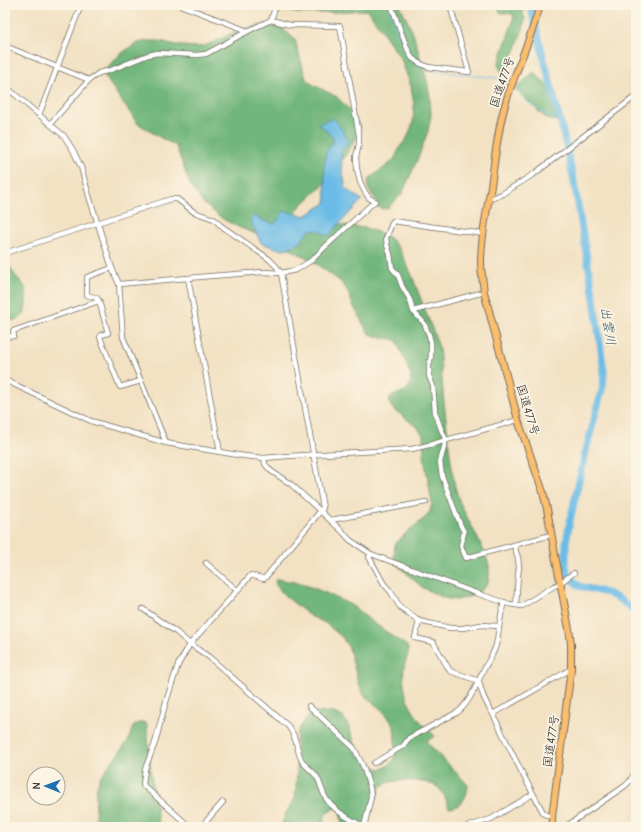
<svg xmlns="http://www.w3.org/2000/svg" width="641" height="832" font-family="'Comic Neue','Klee One',sans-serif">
  <rect width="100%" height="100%" fill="#fcf5e5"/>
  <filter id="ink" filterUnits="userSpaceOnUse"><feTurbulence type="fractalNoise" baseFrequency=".025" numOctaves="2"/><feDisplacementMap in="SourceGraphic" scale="8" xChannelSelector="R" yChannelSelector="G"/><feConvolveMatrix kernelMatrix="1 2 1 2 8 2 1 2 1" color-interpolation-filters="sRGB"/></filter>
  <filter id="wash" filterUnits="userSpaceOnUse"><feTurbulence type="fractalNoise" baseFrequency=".012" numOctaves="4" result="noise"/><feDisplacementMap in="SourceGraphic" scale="16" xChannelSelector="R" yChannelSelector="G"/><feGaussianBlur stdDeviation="0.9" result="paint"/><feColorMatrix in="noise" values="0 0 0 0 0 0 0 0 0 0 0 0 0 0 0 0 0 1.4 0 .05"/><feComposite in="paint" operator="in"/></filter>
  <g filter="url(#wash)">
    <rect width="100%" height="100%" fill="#f2e1c2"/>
    <g fill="#71b67b" stroke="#4e7053">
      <polygon points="277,5 400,5 413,33 427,80 430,97 431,115 428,131 418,158 402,194 388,208 383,209 378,207 377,201 368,189 368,183 369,179 374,175 388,165 395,158 400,147 407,138 413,123 414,105 411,86 401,59 370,13 366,10 321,13 298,13 288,11"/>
      <polygon points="498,5 520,5 525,19 523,29 506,75 503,74 499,67 499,62 512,24 514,15 508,13 500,13"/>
      <path d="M262 25 281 28 289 34 295 40 306 79 312 84 337 97 351 111 360 127 357 137 343 159 320 188 301 205 296 212 298 219 365 228 378 232 390 238 400 250 411 273 439 347 444 402 450 455 455 487 460 503 484 551 489 565V576L488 583 481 591 469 597 456 600 444 598 423 588 396 564 394 557 395 544 409 530 426 517 430 511 432 503 424 457 423 435 417 427 392 408 389 402 390 398C402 390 411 394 411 376L397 341 393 339 376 337 369 333 366 329 353 305 347 290 341 282 311 260 277 242 238 227 223 219 204 204 190 185 176 146 161 138 137 123 108 81 104 74V70L122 53 137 43 147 41H160L181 46 199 47 207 45 239 30Z"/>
      <polygon points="534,72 546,85 550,93 557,121 547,119 518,92 516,88"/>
      <path d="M5 257C8 263 11 269 14 274 17 278 22 282 24 286 27 290 26 296 26 301 26 318 20 320 5 321Z"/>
      <path d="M277 579 300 583 326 593 351 605 375 624 407 646C411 654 405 659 404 667 402 686 406 702 417 717 422 724 429 730 435 736L426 741 468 785C468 796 461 808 449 808 446 799 443 791 436 786 425 780 393 778 383 785 382 785 379 789 379 790L365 827H342L340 810 336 807 326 814 321 827H281L285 815 295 798 297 773 296 741 298 731 303 723 311 714 320 712H328L334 713 343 717 348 725 357 749 364 758 374 767 382 769 389 765 394 760 396 753 394 726 388 717 381 709 368 699 362 692 359 685 349 648 342 637 325 623 310 616 284 595 276 585 275 581Z"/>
      <polygon points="143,722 146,723 147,725 151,774 159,827 95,827 96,790 100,777 128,741 133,727 138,723"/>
    </g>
    <polygon fill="#6bbce6" stroke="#4b7488" points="334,118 349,141 341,151 342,169 346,189 362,200 328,236 320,231 310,230 305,235 302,242 282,250 261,243 250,220 255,215 261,220 275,224 284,211 305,216 326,203 324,166 326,152 334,140 324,128 318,124"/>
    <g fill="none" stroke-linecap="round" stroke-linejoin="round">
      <g stroke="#6bbce6" stroke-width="1">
        <path d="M386 5C395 21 398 40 408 56"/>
        <path d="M411 60C415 66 422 67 428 70L497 78 504 80 509 84"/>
        <polyline points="514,88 530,104 561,124"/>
      </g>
      <polyline stroke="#6bbce6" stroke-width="7" points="530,5 561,124 574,182 594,299 604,372 603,386 585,454 569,525 566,543 566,565 567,572 573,580 579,586 607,593 619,599 636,612"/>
    </g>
  </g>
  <g filter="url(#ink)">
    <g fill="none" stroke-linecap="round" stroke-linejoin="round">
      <defs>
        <g id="minor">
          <polyline points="180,5 248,31"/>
          <polyline points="391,5 407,48 412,58 419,63 428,67 469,72 450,5"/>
          <polyline points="5,46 89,80"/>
          <polyline points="5,86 64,136 73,150 81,167 89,196 112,268 119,284 123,337 166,443"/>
          <polyline points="39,115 81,5"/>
          <polyline points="50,124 89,80 99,73 111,70 148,55 158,53 197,55 206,54 248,31 271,20 275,8 277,5"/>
          <polyline points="488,200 502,194 534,174 636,96"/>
          <polyline points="484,234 393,221 386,238 387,245 390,254 392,268 398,275 402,286 410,300 413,311 424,323 429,335 431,343 431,356 429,366 429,376 433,386 435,412 441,429 446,440 440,462 442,476 460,524 464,532 461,546 466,558 514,545 551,535"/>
          <polyline points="5,253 171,199 177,199 194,212 214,219 220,225 269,259 276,266 281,273 323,508 264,579 251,575 190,644 178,665 165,705 155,743 145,769 143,784 144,786 190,827"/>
          <polyline points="112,268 87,277 87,295 97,298 99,301 108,333 101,335 100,337 120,387 141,381"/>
          <polyline points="188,278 220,452"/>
          <polyline points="119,284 211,276 263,272 281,273 296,270 312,260 325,247 375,201 369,198 365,192 360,182 357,169 356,157 359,144 359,135 340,26 290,25 271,20"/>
          <polyline points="413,311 484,292"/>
          <polyline points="5,337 14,336 13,331 99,301"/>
          <path d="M5 380 91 421 142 436 166 443 244 456 264 458 265 464 271 471 292 485 305 497 342 531 350 540 371 554 476 593 509 604 522 606 554 586C562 583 567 577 574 573"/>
          <polyline points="264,458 288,456 412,449 429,445 518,420"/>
          <polyline points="331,520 426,502"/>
          <polyline points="514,545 518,558 519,567 518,575 516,605"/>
          <polyline points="371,554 369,557 384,584 391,592 400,607 419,621 450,628 463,628 481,625 499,626"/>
          <polyline points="206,563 238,591"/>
          <path d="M143 609 176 632 190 644 209 657 288 726C298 738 296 750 302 761 306 767 313 771 317 777 321 784 322 793 327 800 336 812 351 820 364 827"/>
          <polyline points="419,621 415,638 433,642 450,671 479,681"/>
          <path d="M479 681C481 693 487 705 493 714 509 748 526 781 544 814L552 817"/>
          <polyline points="309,706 354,748 363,766 370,788 371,797 364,827"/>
          <polyline points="493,714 571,669"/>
          <path d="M374 763 403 746 409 738 458 712C471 701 477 683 485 667 489 660 494 653 496 645 499 631 500 616 504 602"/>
          <polyline points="201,827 223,802"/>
          <polyline points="466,827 491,819 533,794"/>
          <polyline points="565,827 625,786 630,781 636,771"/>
        </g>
        <path id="highway" d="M540 5C531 39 515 71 505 105 497 132 495 159 491 186 487 211 481 236 481 262 481 272 483 282 484 292L518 420 543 492 547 509 555 555 569 629 571 643V669L552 817V827"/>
      </defs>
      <use href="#minor" stroke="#716b60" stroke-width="6"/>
      <use href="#highway" stroke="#716b60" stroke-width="8"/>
      <use href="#minor" stroke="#fff" stroke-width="4.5"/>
      <use href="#highway" stroke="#fbbe6e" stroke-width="6"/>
    </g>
  </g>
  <g text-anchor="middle" stroke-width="3.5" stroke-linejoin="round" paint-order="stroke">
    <g font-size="12" fill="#2b2b2b" stroke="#fcf5e5">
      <text transform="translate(502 82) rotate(-71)" y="4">国道477号</text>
      <text transform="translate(528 410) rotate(73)" y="4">国道477号</text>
      <text transform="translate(551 741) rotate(-82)" y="4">国道477号</text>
    </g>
    <g font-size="13" font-style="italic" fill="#3e5663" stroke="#fcf5e5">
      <text transform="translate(609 326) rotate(81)" y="5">出雲川</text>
    </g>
  </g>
  <rect width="641" height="832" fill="none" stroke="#fcf5e5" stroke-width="20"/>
  <g transform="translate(46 786) rotate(271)"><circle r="19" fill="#fcf5e5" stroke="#a8a49b"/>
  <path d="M0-3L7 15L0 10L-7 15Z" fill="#1f6fb2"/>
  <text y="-6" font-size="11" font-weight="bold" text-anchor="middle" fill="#2b2b2b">N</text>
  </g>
</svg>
